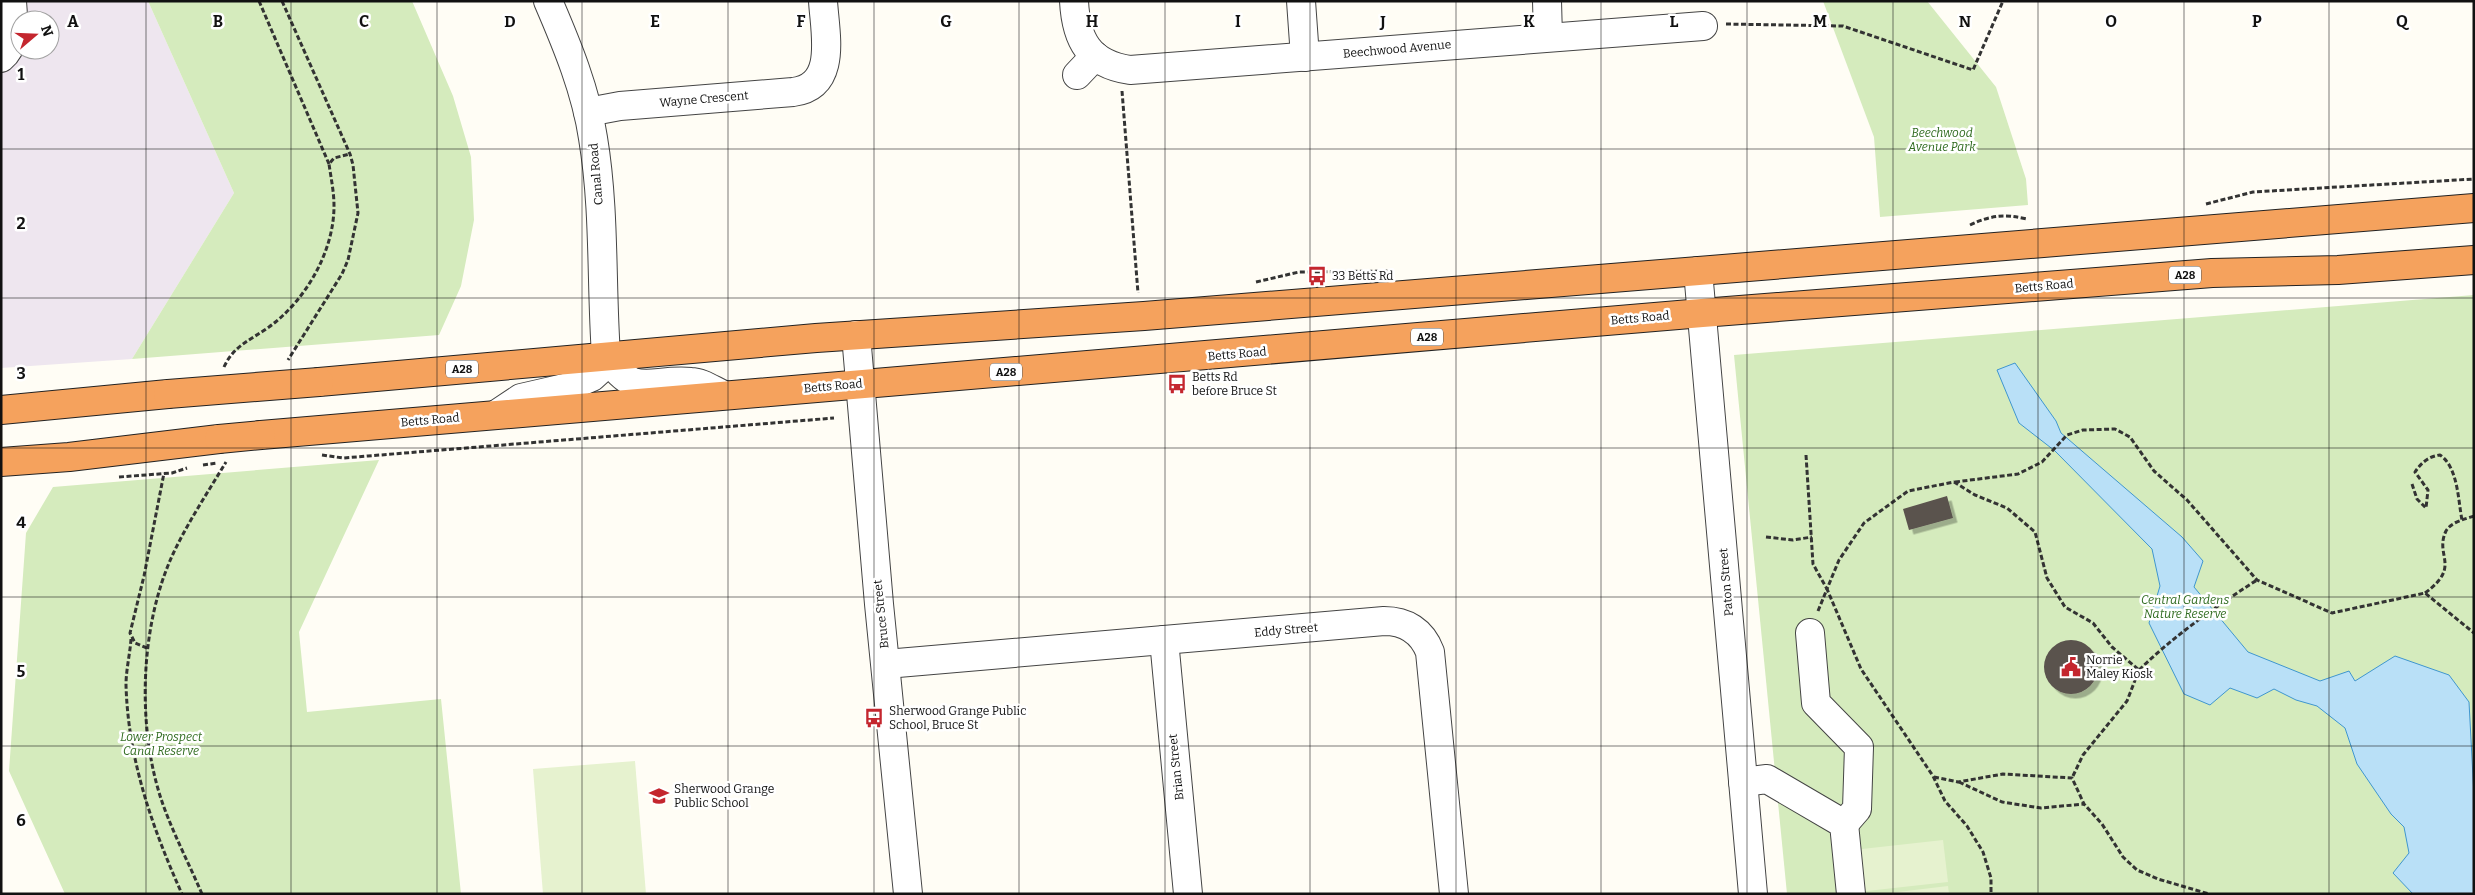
<svg xmlns="http://www.w3.org/2000/svg" width="2475" height="895" font-family="Bitter,serif">
  <defs>
    <filter id="shadow"><feDropShadow dx="4.5" dy="4.5" stdDeviation="0" flood-color="#0004"/></filter>
  </defs>
  <rect width="100%" height="100%" fill="#fffdf5"/>
  <path fill="#eee6ef" fill-rule="evenodd" d="M1 1H148L234 193 132 359 1 368ZM20 20H50V50H20Z"/>
  <g fill="#d5ebbd">
    <polygon points="148,1 412,1 453,96 471,157 474,220 461,286 439,335 132,359 234,193"/>
    <polygon points="1823,1 1927,1 1996,87 2026,179 2028,205 1880,217 1874,137"/>
    <polygon points="2474,295 2474,894 1787,894 1734,355"/>
    <polygon points="379,460 299,632 307,712 441,699 461,894 65,894 9,771 26,533 53,487"/>
  </g>
  <g fill="#e6f2cf">
    <polygon points="635,761 646,894 543,894 533,769"/>
    <polygon points="1943,840 1948,882 1858,892 1853,850"/>
    <polygon points="1948,886 1949,894 1881,894"/>
  </g>
  <polygon fill="#b9e0f7" stroke="#3f96cf" points="2015,363 2056,421 2061,433 2182,537 2203,561 2194,587 2248,652 2320,681 2349,671 2355,681 2395,656 2449,675 2469,702 2474,796 2474,894 2413,894 2393,873 2409,853 2404,827 2391,814 2357,764 2345,728 2317,706 2296,700 2274,689 2257,698 2230,688 2210,705 2184,694 2149,623 2160,586 2152,549 2055,451 2019,423 1997,370"/>
  <g fill="#5a524d" filter="url(#shadow)">
    <polygon points="1947,496 1953,518 1909,530 1903,509"/>
    <circle cx="2071" cy="667" r="27"/>
  </g>
  <g fill="none" stroke-linecap="round" stroke-linejoin="round">
    <defs>
      <g id="minor">
        <path d="M1074 1C1076 40 1089 64 1130 70L1703 26"/>
        <polyline points="1301,1 1305,57"/>
        <polyline points="1547,1 1548,37"/>
        <path d="M1 58C18 44 13 21 12 1"/>
        <polyline points="1077,75 1095,56"/>
        <path d="M588 112 620 106 793 92C838 86 825 34 823 1"/>
        <polyline points="1698,271 1753,894"/>
        <polyline points="856,335 879,604 908,894"/>
        <path d="M606 355C634 400 649 378 691 382 702 382 714 391 724 395"/>
        <path d="M497 414 521 398 569 387 592 377 603 367 606 355C601 283 605 210 593 138 586 91 567 45 548 1"/>
        <polyline points="1810,633 1816,703 1859,747 1857,809 1844,824"/>
        <polyline points="1164,640 1188,894"/>
        <path d="M886 664 1384 621C1406 621 1422 631 1430 652L1454 894"/>
        <polyline points="1743,782 1767,779 1844,824 1851,894"/>
      </g>
      <g id="highway">
        <polyline points="319,382 816,338 1144,316 2474,208"/>
        <polyline points="1,410 168,394"/>
        <polyline points="261,435 1702,313 2212,273 2338,270 2474,260"/>
        <polyline points="1,462 69,457 219,439"/>
      </g>
    </defs>
    <use href="#minor" stroke="#444" stroke-width="30"/>
    <use href="#highway" stroke="#222" stroke-width="30"/>
    <g stroke="#333" stroke-width="3" stroke-dasharray="5 2.5" stroke-linecap="butt">
      <polyline points="259,1 329,164"/>
      <polyline points="282,1 350,154 353,165 358,213 348,260 342,274 288,360"/>
      <polyline points="1726,24 1843,26 1973,70 2003,1"/>
      <polyline points="1122,91 1138,293"/>
      <polyline points="2206,204 2253,192 2474,179"/>
      <path d="M1970 225C1991 215 2005 214 2027 219"/>
      <polyline points="1256,282 1299,272 1389,271"/>
      <path d="M224 367C234 345 251 340 269 327 305 301 334 252 334 206 334 192 331 178 329 164L334 158 350 154"/>
      <polyline points="322,455 343,458 368,456 834,418"/>
      <polyline points="1806,455 1813,564 1827,589 1839,560 1864,523 1908,491 1954,482 1975,495 2007,508 2035,532 2047,578 2065,607 2093,623 2112,647 2139,670 2127,701 2083,755 2072,778"/>
      <polyline points="119,477 172,473 187,468"/>
      <polyline points="1955,482 2018,474 2042,462 2067,435 2083,430 2115,429 2130,437 2154,471 2187,500 2257,580 2332,613 2425,593 2474,633"/>
      <path d="M2412 484 2417 499 2426 508 2428 490 2415 472C2421 463 2429 456 2440 455 2458 467 2458 500 2462 520"/>
      <polyline points="1766,537 1793,540 1812,537"/>
      <path d="M2425 593C2462 566 2434 556 2446 531 2451 522 2465 519 2474 516"/>
      <polyline points="1818,611 1827,589 1861,669 1933,776 1945,801 1967,826 1983,852 1991,878 1991,894"/>
      <path d="M131 639C130 654 126 670 126 685 128 759 152 827 182 894"/>
      <polyline points="147,648 135,643 130,633 144,576 164,473"/>
      <path d="M2139 670C2175 635 2215 607 2257 580"/>
      <polyline points="1934,777 1958,782 2003,774 2072,778 2084,804 2102,824 2123,857 2137,870 2158,879 2209,894"/>
      <polyline points="1959,782 2002,802 2041,808 2084,804"/>
      <path d="M202 894C190 866 176 839 165 810 136 734 139 627 173 554 188 522 208 492 226 462"/>
    </g>
    <use href="#minor" stroke="#fff" stroke-width="28"/>
    <use href="#highway" stroke="#f5a25d" stroke-width="28"/>
    <defs>
      <g id="highway-bridge">
        <polyline points="168,394 319,382"/>
        <polyline points="219,439 261,435"/>
      </g>
    </defs>
    <use href="#highway-bridge" stroke="#222" stroke-width="30" stroke-linecap="butt"/>
    <polyline stroke="#333" stroke-width="3" stroke-dasharray="5 2.5" stroke-linecap="butt" points="203,465 217,463"/>
    <use href="#highway-bridge" stroke="#f5a25d" stroke-width="28"/>
  </g>
  <path fill="none" stroke="#111" stroke-width="1" stroke-opacity="0.55" d="M146 1V894M291 1V894M437 1V894M582 1V894M728 1V894M874 1V894M1019 1V894M1165 1V894M1310 1V894M1456 1V894M1601 1V894M1747 1V894M1893 1V894M2038 1V894M2184 1V894M2329 1V894M1 149H2474M1 298H2474M1 448H2474M1 597H2474M1 746H2474"/>
  <defs>
    <symbol id="bus-bare" viewBox="-9 -9 18 18"><path d="M-5-6H5V4H4V6H2V4H-2V6H-4V4H-5ZM-3.5-4V0h7V-4ZM-3.5 1.2v1.5H-2V1.2ZM2 1.2v1.5H3.5V1.2Z" fill="#c4262e" stroke="#fff" stroke-width="2.5" paint-order="stroke"/></symbol>
    <symbol id="civic-bare" viewBox="-9 -9 18 18"><path d="M-.6-6.5H3V-4.5H.6V-3L4-1V1h2V6H-6V1h2V-1L-.6-3ZM-1.2 2.5V6h2.4V2.5Z" fill="#c4262e" stroke="#fff" stroke-width="2.5" paint-order="stroke"/></symbol>
    <symbol id="school-bare" viewBox="-9 -9 18 18"><path d="M0-5L7-2L0 1L-7-2ZM-4 1L0 2.5L4 1V4Q0 6-4 4Z" fill="#c4262e" stroke="#fff" stroke-width="2.5" paint-order="stroke"/></symbol>
  </defs>
  <g fill-rule="evenodd">
    <use href="#bus-bare" x="1303" y="262" width="28" height="28"/>
    <use href="#bus-bare" x="1163" y="370" width="28" height="28"/>
    <use href="#civic-bare" x="2057" y="653" width="28" height="28"/>
    <use href="#bus-bare" x="860" y="704" width="28" height="28"/>
    <use href="#school-bare" x="645" y="782" width="28" height="28"/>
  </g>
  <g text-anchor="middle" stroke-width="5" stroke-linejoin="round" paint-order="stroke">
    <g fill="#fff" stroke="#585858" stroke-width="1">
      <rect x="2169" y="266.5" width="32" height="17" rx="4"/>
      <rect x="1411" y="328.5" width="32" height="17" rx="4"/>
      <rect x="446" y="360.5" width="32" height="17" rx="4"/>
      <rect x="990" y="363.5" width="32" height="17" rx="4"/>
    </g>
    <g font-size="11" font-weight="bold" fill="#111">
      <text x="2185" y="279">A28</text>
      <text x="1427" y="341">A28</text>
      <text x="462" y="373">A28</text>
      <text x="1006" y="376">A28</text>
    </g>
    <g font-size="12" fill="#111" stroke="#fff">
      <text transform="translate(1397 49) rotate(-5)" y="4">Beechwood Avenue</text>
      <text transform="translate(704 99) rotate(-5)" y="4">Wayne Crescent</text>
      <text transform="translate(596 174) rotate(-95)" y="4">Canal Road</text>
      <text transform="translate(2044 286) rotate(-5)" y="4">Betts Road</text>
      <text transform="translate(1640 318) rotate(-5)" y="4">Betts Road</text>
      <text transform="translate(1237 354) rotate(-5)" y="4">Betts Road</text>
      <text transform="translate(833 386) rotate(-5)" y="4">Betts Road</text>
      <text transform="translate(430 420) rotate(-5)" y="4">Betts Road</text>
      <text transform="translate(1726 582) rotate(-95)" y="4">Paton Street</text>
      <text transform="translate(881 614) rotate(-96)" y="4">Bruce Street</text>
      <text transform="translate(1286 630) rotate(-5)" y="4">Eddy Street</text>
      <text transform="translate(1176 767) rotate(-96)" y="4">Brian Street</text>
    </g>
    <g font-size="12" font-style="italic" fill="#2f6b1f" stroke="#fff">
      <text x="1942" y="137">Beechwood<tspan x="1942" dy="14">Avenue Park</tspan></text>
      <text x="2185" y="604">Central Gardens<tspan x="2185" dy="14">Nature Reserve</tspan></text>
      <text x="161" y="741">Lower Prospect<tspan x="161" dy="14">Canal Reserve</tspan></text>
    </g>
    <g font-size="12" fill="#111" stroke="#fff" text-anchor="start">
      <text x="1332" y="280">33 Betts Rd</text>
      <text x="1192" y="381">Betts Rd<tspan x="1192" dy="14">before Bruce St</tspan></text>
      <text x="2086" y="664">Norrie<tspan x="2086" dy="14">Maley Kiosk</tspan></text>
      <text x="889" y="715">Sherwood Grange Public<tspan x="889" dy="14">School, Bruce St</tspan></text>
      <text x="674" y="793">Sherwood Grange<tspan x="674" dy="14">Public School</tspan></text>
    </g>
  </g>
  <g font-size="16" text-anchor="middle" font-weight="bold" fill="#111" stroke="#fff" stroke-width="5" stroke-linejoin="round" paint-order="stroke">
    <text x="73" y="27">A</text>
    <text x="218" y="27">B</text>
    <text x="364" y="27">C</text>
    <text x="510" y="27">D</text>
    <text x="655" y="27">E</text>
    <text x="801" y="27">F</text>
    <text x="946" y="27">G</text>
    <text x="1092" y="27">H</text>
    <text x="1238" y="27">I</text>
    <text x="1383" y="27">J</text>
    <text x="1529" y="27">K</text>
    <text x="1674" y="27">L</text>
    <text x="1820" y="27">M</text>
    <text x="1965" y="27">N</text>
    <text x="2111" y="27">O</text>
    <text x="2257" y="27">P</text>
    <text x="2402" y="27">Q</text>
    <text x="21" y="80">1</text>
    <text x="21" y="229">2</text>
    <text x="21" y="379">3</text>
    <text x="21" y="528">4</text>
    <text x="21" y="677">5</text>
    <text x="21" y="826">6</text>
  </g>
  <rect width="2475" height="895" fill="none" stroke="#111111" stroke-width="5"/>
  <g transform="translate(35 35) rotate(71)"><circle r="24" fill="#ffffff" stroke="#a0a0a0"/>
  <path d="M0-4L9 19L0 12L-9 19Z" fill="#c4262e"/>
  <text y="-8" font-size="14" font-weight="bold" text-anchor="middle" fill="#111111">N</text>
  </g>
</svg>
